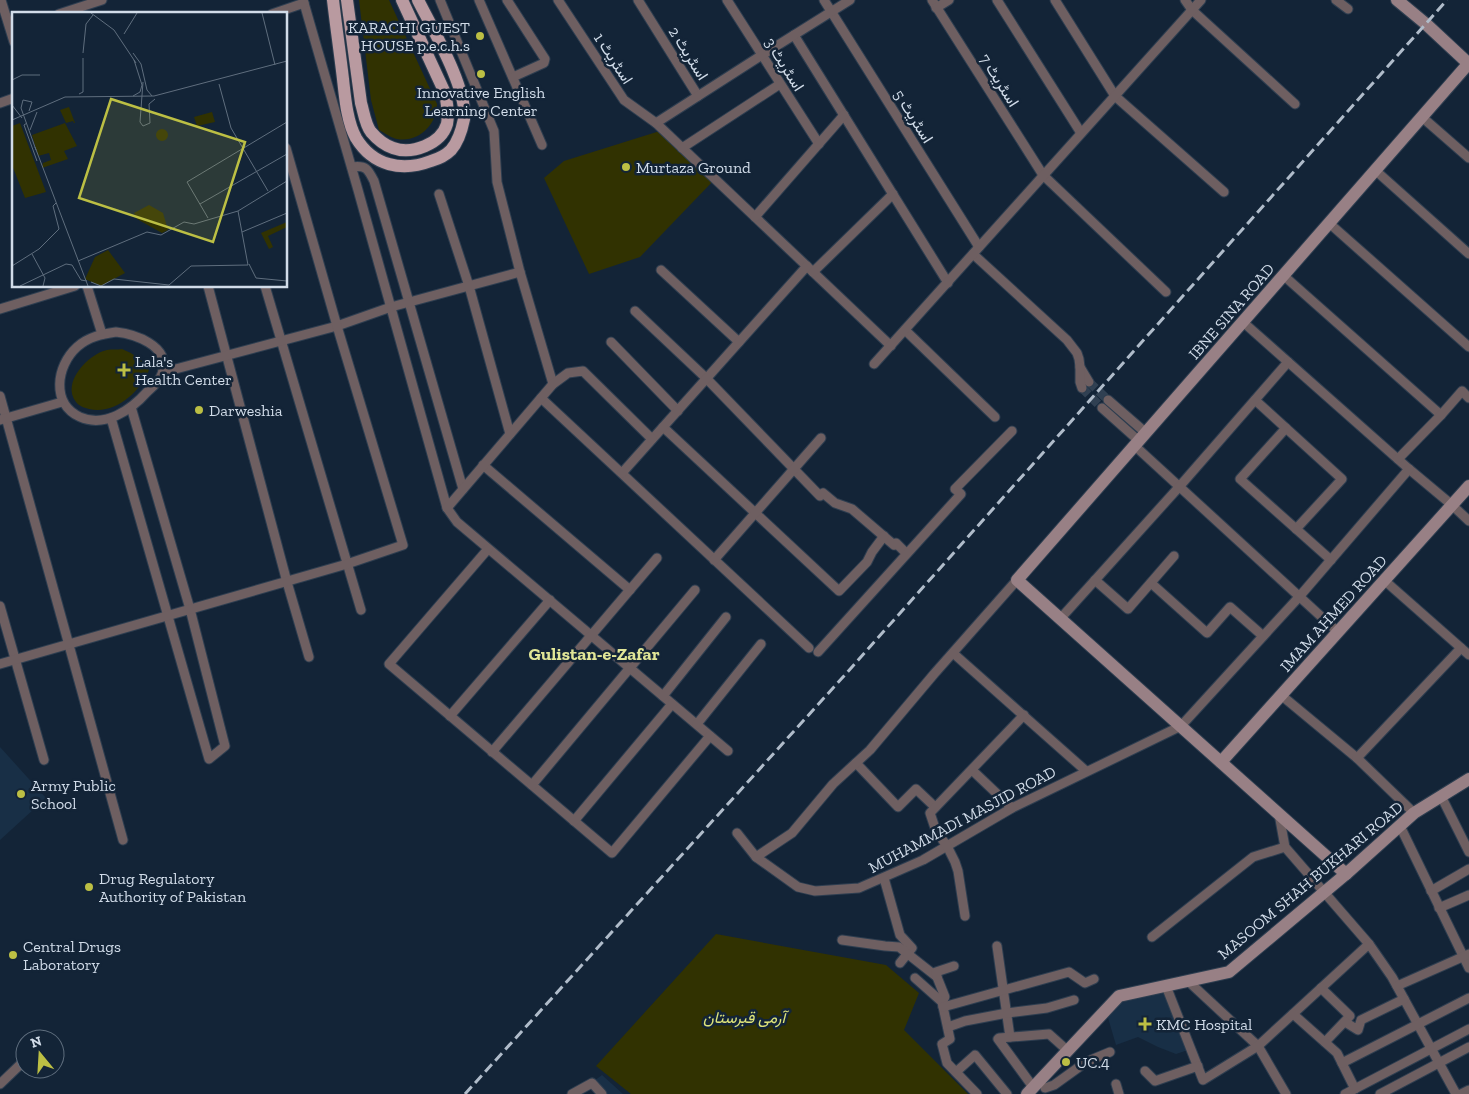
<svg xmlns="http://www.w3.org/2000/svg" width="1469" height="1094" font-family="'Zilla Slab',Vazirmatn,serif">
  <rect width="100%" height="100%" fill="#132437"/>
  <g fill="#182f46">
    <polygon points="0,747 46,798 0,840"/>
    <polygon points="1166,986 1191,1049 1176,1054 1158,1047 1138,1037 1116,1045 1106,1011 1119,996"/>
    <polygon points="602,1075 623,1094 604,1094 594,1081"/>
  </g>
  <g fill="#313201">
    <path d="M359 0H389L437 104C437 124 419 143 397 139 391 138 385 133 379 130L371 100Z"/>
    <polygon points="663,130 715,179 640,257 589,274 544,178 564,161"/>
    <path d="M122 349C134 354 142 359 149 370 140 392 115 415 89 409 85 408 79 406 76 402 61 383 88 354 107 350 112 349 117 350 122 349Z"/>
    <polygon points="716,934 886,965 919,993 904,1030 968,1094 631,1094 596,1066"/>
  </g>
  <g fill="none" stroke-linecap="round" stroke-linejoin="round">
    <g stroke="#304052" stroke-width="9" stroke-dasharray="9 4.5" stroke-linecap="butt">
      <polyline points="1089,382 1108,400"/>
      <polyline points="1082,388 1102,408"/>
    </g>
    <defs>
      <g id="street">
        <polyline points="1,0 14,42"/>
        <polyline points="440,0 494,131 497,182 520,272 553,384"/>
        <polyline points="479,0 542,145"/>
        <polyline points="507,0 545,59 544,63 513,77"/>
        <polyline points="558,0 624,100 656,123 891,346"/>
        <polyline points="638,0 698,96"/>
        <polyline points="727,0 819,144"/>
        <polyline points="824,0 979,247"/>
        <polyline points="932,0 1043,175 1166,292"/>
        <polyline points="997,0 1081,133"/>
        <polyline points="1055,0 1115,96 1224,192"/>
        <polyline points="1185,0 1192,10 1295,104"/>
        <polyline points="1336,0 1348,9"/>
        <polyline points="304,3 358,190 447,508 457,522 728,751"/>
        <polyline points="936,8 949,0"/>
        <polyline points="59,14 102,0"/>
        <polyline points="272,14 304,3 303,0"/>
        <polyline points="794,35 948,283"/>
        <polyline points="0,103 14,98"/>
        <polyline points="1422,117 1469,158"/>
        <polyline points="656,123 762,55 850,0"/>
        <polyline points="682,148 780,84"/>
        <path d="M352 167C366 165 368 169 374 181L463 489"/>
        <polyline points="1375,170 1469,254"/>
        <polyline points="439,194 469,286 510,434"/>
        <polyline points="755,217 844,115"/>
        <polyline points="1329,223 1469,347"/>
        <polyline points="973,254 1067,340 1077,353 1079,359 1080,367 1089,382"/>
        <polyline points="661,270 739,342"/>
        <polyline points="813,272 893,194"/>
        <polyline points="1283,275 1441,415"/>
        <polyline points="87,286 102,334"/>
        <polyline points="208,286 287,582 309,657"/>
        <polyline points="265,286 361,610"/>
        <polyline points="0,309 75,286"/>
        <polyline points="635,311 706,378 820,496 823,493 835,503 852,509 894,545 896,543 906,553"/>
        <polyline points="1243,322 1409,469 1452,505 1469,521"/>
        <polyline points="905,330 995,417"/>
        <path d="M116 332C134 334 169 345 163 371 161 379 153 387 147 392 131 410 105 428 80 417 51 404 56 366 77 347 88 337 102 334 116 332Z"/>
        <polyline points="611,342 678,411"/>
        <polyline points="874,364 1201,0"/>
        <polyline points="1080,367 1080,382 1082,388"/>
        <polyline points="163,370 168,371 337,326 391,307 520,272"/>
        <polyline points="0,396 123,840"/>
        <polyline points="541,398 809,648"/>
        <polyline points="1108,400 1146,433"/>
        <polyline points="1255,400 1342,479 1296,529"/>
        <polyline points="1102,408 1139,441"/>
        <polyline points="111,418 209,759 225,746 190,609 131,407"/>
        <polyline points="0,420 62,402"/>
        <polyline points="663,427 839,591 867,562 872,552 884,536"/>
        <polyline points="1286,428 1240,479 1331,560"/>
        <polyline points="1135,446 1338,632"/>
        <polyline points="1398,459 1441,415 1462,391 1469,398"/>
        <polyline points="483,465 630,590"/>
        <polyline points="622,473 807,266"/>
        <polyline points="447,508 541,398 553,384 568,373 583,371 652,439"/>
        <polyline points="488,549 389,664 612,853 710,736"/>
        <polyline points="714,560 821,438"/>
        <polyline points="1095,580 1128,609 1174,556"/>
        <polyline points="1384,580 1469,655"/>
        <polyline points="1151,583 1207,633 1230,607 1263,636"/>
        <polyline points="0,606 44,760"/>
        <polyline points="1060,619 1179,487 1288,362"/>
        <polyline points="818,652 961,494 955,489 1012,431"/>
        <polyline points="953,653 1086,771"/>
        <polyline points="0,664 347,564 403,545 337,326 286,148"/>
        <polyline points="1281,695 1357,758 1414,813"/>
        <polyline points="663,696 726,617"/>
        <polyline points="450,716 550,600"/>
        <polyline points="697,724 761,644"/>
        <polyline points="492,752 657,558"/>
        <polyline points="1357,758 1461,648"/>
        <polyline points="856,763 898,807 916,789 935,807"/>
        <polyline points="972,770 1012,808"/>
        <polyline points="532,785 695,590"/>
        <polyline points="1441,796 1469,852"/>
        <polyline points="1279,814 1285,847 1369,944 1392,977 1456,1094"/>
        <polyline points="574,821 672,704"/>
        <polyline points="1400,826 1469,968"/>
        <polyline points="737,833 756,857 798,887 815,891 859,888 923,860 1012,808 1181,726 1299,597 1409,469"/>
        <polyline points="756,857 792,833 833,784 870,750 934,674 1017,580"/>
        <polyline points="884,878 900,935 912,948 900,963"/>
        <polyline points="1431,891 1469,869"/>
        <polyline points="1439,908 1469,895"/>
        <polyline points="965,916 958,871 955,862 947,846 936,831 930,813 1024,715"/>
        <polyline points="1152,937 1253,857 1285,847"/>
        <polyline points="842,940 885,946 899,947 937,977 945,997 942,1002"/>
        <polyline points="997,946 1010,1037"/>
        <polyline points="937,977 936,972 954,966"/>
        <polyline points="915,978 942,1002 950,1039 942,1044 947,1063 977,1094"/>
        <polyline points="1188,981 1258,1046 1286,1094"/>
        <polyline points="1166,986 1203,1080 1258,1046 1369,944"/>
        <polyline points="1397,986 1469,954"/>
        <polyline points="1321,988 1350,1016 1325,1042"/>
        <polyline points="943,1007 1069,972 1085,983 1094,979"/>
        <polyline points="1293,1014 1337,1053 1355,1089"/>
        <polyline points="1345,1022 1358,1030 1361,1020 1404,999"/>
        <polyline points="948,1027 965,1021 1007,1013 1047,1008 1074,1000"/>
        <polyline points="47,1039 48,1038"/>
        <polyline points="1342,1063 1469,998"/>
        <polyline points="1145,1071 1155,1081 1198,1066"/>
        <polyline points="956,1072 975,1055 1007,1094"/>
        <polyline points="0,1084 25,1060"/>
        <polyline points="1116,1084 1119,1094"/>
        <polyline points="1033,1087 998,1039 999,1038 1049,1034 1068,1051"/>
        <polyline points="1045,1088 1054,1085 1086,1062 1110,1052"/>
        <polyline points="572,1094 592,1083 602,1094"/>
        <polyline points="1345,1094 1469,1029"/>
        <polyline points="1380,1094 1469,1047"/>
        <polyline points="1461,1094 1469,1090"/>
      </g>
      <g id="secondary">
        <polyline points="1397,0 1426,24 1469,64"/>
        <polyline points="1221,762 1469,486"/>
        <polyline points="1346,874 1017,580 1469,63"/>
        <polyline points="1027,1094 1119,996 1229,972 1346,874 1414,813 1469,779"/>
      </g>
      <g id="primary">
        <path d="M333 0C336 26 340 53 343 79 345 97 347 122 356 138 373 166 402 172 431 161 438 159 446 155 451 150 458 142 462 129 464 119 468 89 432 28 418 0"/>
        <path d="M347 0 361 103C364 113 365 124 371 132 377 139 384 145 393 148 412 155 441 144 447 124 449 113 447 103 445 93L402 0"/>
      </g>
    </defs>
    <use href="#street" stroke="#2e3e50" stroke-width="11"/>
    <use href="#secondary" stroke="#2e3e50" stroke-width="14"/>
    <use href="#primary" stroke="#2e3e50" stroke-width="14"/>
    <use href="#street" stroke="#6e5f61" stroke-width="9"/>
    <use href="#secondary" stroke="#988085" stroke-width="12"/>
    <use href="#primary" stroke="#b99aa0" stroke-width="12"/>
    <polyline stroke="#b0bcca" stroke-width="3" stroke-dasharray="10 5" stroke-linecap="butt" points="465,1094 843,677 1447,0"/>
  </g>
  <g fill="#bcbf44" stroke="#132437" stroke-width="2">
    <circle cx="480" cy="36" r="5"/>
    <circle cx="481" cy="74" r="5"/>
    <circle cx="626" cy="167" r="5"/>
    <path d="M121.5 362.5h5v5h5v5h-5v5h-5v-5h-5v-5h5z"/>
    <circle cx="199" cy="410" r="5"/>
    <circle cx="21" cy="794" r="5"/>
    <circle cx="89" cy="887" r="5"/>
    <circle cx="13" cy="955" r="5"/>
    <path d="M1142.5 1016.5h5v5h5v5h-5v5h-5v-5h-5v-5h5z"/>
    <circle cx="1066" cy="1062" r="5"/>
  </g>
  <g text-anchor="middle" stroke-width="5" stroke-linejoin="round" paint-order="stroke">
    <g font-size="16" fill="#d1dce9" stroke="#132437" text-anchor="start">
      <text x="470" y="33" text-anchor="end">KARACHI GUEST<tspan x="470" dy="18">HOUSE p.e.c.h.s</tspan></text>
      <text x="481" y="98" text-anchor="middle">Innovative English<tspan x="481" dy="18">Learning Center</tspan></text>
      <text x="636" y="173">Murtaza Ground</text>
      <text x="135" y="367">Lala's<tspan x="135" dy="18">Health Center</tspan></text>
      <text x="209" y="416">Darweshia</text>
      <text x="31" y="791">Army Public<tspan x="31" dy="18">School</tspan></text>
      <text x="99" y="884">Drug Regulatory<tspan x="99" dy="18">Authority of Pakistan</tspan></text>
      <text x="23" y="952">Central Drugs<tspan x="23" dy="18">Laboratory</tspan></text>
      <text x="1156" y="1030">KMC Hospital</text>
      <text x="1076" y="1068">UC.4</text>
    </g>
    <g font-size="16" fill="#d1dce9" stroke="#132437">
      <text transform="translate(689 53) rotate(58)" y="6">اسٹریٹ 2</text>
      <text transform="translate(614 58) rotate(57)" y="6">اسٹریٹ 1</text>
      <text transform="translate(785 64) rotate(58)" y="6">اسٹریٹ 3</text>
      <text transform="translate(1000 80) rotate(58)" y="6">اسٹریٹ 7</text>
      <text transform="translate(914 116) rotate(58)" y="6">اسٹریٹ 5</text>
      <text transform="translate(1231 311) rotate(-49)" y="6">IBNE SINA ROAD</text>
      <text transform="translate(1333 613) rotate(-48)" y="6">IMAM AHMED ROAD</text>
      <text transform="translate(962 819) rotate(-28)" y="6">MUHAMMADI MASJID ROAD</text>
      <text transform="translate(1310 880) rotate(-40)" y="6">MASOOM SHAH BUKHARI ROAD</text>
    </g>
    <g font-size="16" font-style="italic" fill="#dee47a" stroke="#132437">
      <text x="744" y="1023">آرمی قبرستان</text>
    </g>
    <g font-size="18" font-weight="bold" fill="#e1e697" stroke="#132437">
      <text x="594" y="660">Gulistan-e-Zafar</text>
    </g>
  </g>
  <g transform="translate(12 12)">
    <rect width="275" height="275" fill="#132437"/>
    <path d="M57 95 63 111H62L61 109 54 111 48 98ZM200 100 203 110 185 114 182 105ZM8 111 34 180 13 186 0 153V114ZM53 111 65 134 52 139 56 147 30 156 31 151 39 148 37 141 26 144 20 123ZM144 123a6 6 0 1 1 12 0a6 6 0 1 1-12 0ZM137 193 151 201 156 218 150 221 125 207 122 201ZM275 210V215L256 224 261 235 257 237 249 221ZM96 238 113 261 89 274 73 267 83 245Z" fill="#313201"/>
    <path fill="none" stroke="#5f6e7e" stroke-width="1" d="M79 1 102 18 124 51M250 1 263 53M112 22 125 1M71 41 74 12 81 3M121 41 129 52 135 78 140 84M0 68 10 63H28M131 70 128 110 131 114 138 111 137 92 143 87M207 72 219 116 256 179M67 82 71 80V46M121 84 128 80 130 73 122 48M0 93 10 106M17 99 20 90 11 88 9 96 24 138M0 108 53 85 142 84 275 49M15 111 12 113 25 149M18 118 25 100M23 135 76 274M188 192 275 142M196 206 175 170 275 110M230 220 275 201M20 242 33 266 31 274M66 249 135 220 149 223 172 210 182 212 226 199M237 252 244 266 275 269M0 254 27 237 47 217 41 194 44 191M79 270 89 274 102 267 157 273 179 254 236 253 226 199 275 169M8 274 54 252 60 253 69 268 75 269"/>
    <path fill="#bcbf44" fill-opacity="0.15" stroke="#bcbf44" stroke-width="2.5" d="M99 87 233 130 201 230 67 186Z"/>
    <rect width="275" height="275" fill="none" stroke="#d1dce9" stroke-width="2.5"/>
  </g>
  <g transform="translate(40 1054) rotate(342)"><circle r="24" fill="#132437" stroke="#5f6e7e"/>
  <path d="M0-4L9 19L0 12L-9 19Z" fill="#bcbf44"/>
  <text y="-8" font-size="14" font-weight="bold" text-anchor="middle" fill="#d1dce9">N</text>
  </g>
</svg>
